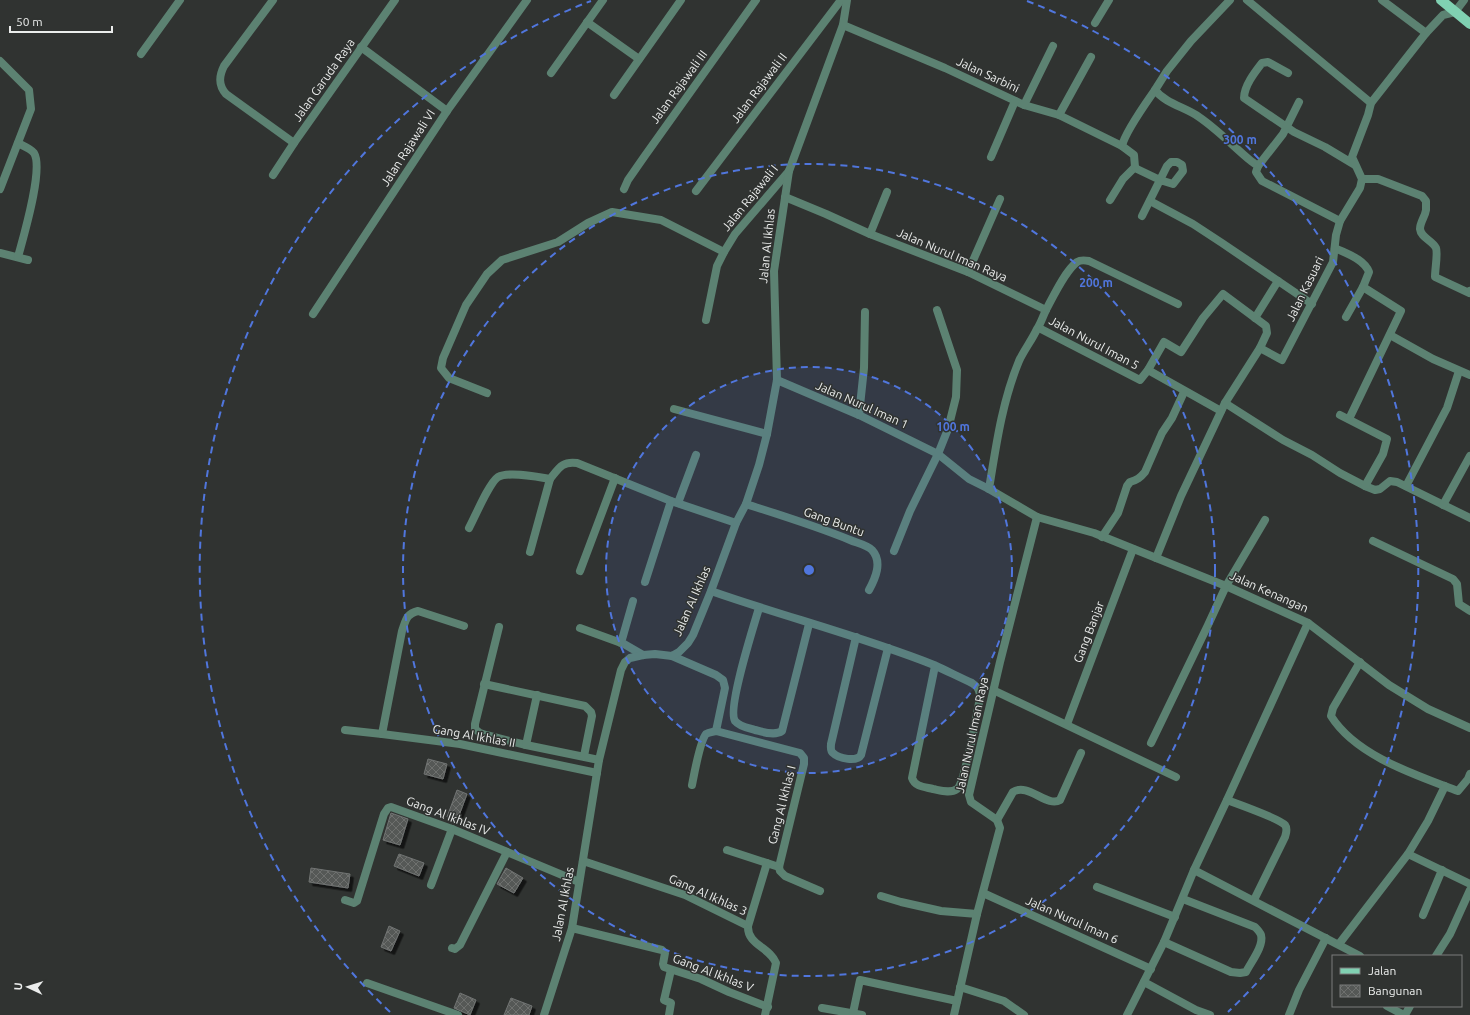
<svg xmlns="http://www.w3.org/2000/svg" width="1470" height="1015" font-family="Ubuntu,sans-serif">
  <defs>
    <pattern id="building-cross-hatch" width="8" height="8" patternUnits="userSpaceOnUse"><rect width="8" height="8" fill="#555856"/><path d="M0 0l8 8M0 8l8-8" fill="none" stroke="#6e706e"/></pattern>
    <filter id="shadow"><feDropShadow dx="3.5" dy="3.5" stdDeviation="0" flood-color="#0009"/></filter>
  </defs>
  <rect width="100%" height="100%" fill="#303331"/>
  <g fill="url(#building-cross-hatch)" stroke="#717473" filter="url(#shadow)">
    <polygon points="428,759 447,764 443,779 424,774"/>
    <polygon points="457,790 467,794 457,821 447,817"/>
    <polygon points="391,813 408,819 400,845 383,840"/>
    <polygon points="399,854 424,863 419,876 394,866"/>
    <polygon points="311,868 350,874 348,888 309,882"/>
    <polygon points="506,868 523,878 514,893 497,884"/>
    <polygon points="389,926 400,931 391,951 381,947"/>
    <polygon points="460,993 476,1000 470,1015 454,1008"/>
    <polygon points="511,998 532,1006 529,1015 504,1015"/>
  </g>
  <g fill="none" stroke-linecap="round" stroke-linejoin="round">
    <g stroke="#5c8272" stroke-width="8">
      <path d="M273 0 224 66C219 76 218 85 226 94L294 143"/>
      <path d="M1230 0 1191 41 1167 71 1155 90C1166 104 1185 107 1199 117 1218 130 1234 147 1251 161L1258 166 1256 172 1262 181 1340 221"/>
      <polyline points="1247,0 1371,103"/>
      <polyline points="1382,0 1426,33"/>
      <polyline points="587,22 639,59"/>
      <polyline points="1095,23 1109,0"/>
      <polyline points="843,25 945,68 1024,105 1059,115 1122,146"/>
      <polyline points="361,47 447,111"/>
      <polyline points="141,54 180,0"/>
      <polyline points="0,61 29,90 31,109 0,189"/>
      <polyline points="551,73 603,0"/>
      <path d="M1288 73 1268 62 1262 63C1255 72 1244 86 1244 98L1294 132 1325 147 1355 165"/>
      <polyline points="614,95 681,0"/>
      <polyline points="1024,105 1053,46"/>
      <polyline points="1059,115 1091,57"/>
      <polyline points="991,157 1015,101"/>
      <polyline points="1258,166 1283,134 1299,102"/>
      <polyline points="273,175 294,143 395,0"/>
      <path d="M1362 179H1378L1422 196 1426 201C1426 204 1426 207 1426 210 1425 217 1420 222 1420 229 1421 238 1432 240 1436 248 1438 253 1435 269 1435 277L1469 293 1470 291"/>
      <polyline points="624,189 628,180 644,157 756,0"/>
      <polyline points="696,191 841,0"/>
      <path d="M785 197 826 214 870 234 968 272 1046 310C1043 316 1041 323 1037 329 1032 340 1024 350 1019 361 1002 402 996 446 989 489"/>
      <polyline points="1110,200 1123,179 1135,167"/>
      <polyline points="1150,201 1193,224 1222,243 1312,304"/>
      <path d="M1142 216 1167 166 1171 162H1177L1182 165 1183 171 1173 184 1160 180 1137 169 1135 167 1134 155 1122 146C1125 132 1146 103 1155 90"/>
      <polyline points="870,234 887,192"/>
      <path d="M1335 248C1347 254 1364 259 1369 272L1363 287 1346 317"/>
      <polyline points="0,253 28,260"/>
      <path d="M18 257C23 238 44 169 34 153 30 148 23 146 18 143"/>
      <polyline points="968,272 1000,199"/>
      <path d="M1046 310C1053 297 1065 271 1077 262 1080 260 1084 260 1089 261L1178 304"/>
      <polyline points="313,314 447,111 527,0"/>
      <polyline points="1255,318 1278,281"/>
      <polyline points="706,320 717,266 724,252 735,234 789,171 843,25 847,0"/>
      <polyline points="1039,328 1140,380 1148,370 1164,342 1181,352 1203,318 1223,294 1266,326 1267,333 1260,348"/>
      <polyline points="1390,335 1433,359 1470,375"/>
      <polyline points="1148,370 1221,411"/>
      <polyline points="777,380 859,415 938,454 969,479 989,489 1037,517 1094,533 1226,586 1308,623 1389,685 1428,709 1470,728"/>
      <polyline points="487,393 449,378 441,368 443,358 466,305 487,274 502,260 558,242 588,223 612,212 661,220 724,252"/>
      <polyline points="1225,403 1283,440 1312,455 1340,473 1365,486 1375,490 1380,489 1390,481 1397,482 1470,518"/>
      <polyline points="674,409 767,434"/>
      <polyline points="859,415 864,368 865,312"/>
      <polyline points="1340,415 1387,439 1383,454 1365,486"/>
      <polyline points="1349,419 1401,311 1363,287"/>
      <polyline points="1406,486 1447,408 1459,371"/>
      <polyline points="678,503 696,455"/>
      <path d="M746 504C780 515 816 526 850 540 857 543 867 545 872 550 883 562 875 579 869 590"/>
      <polyline points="1443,505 1470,456"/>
      <path d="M469 528C475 517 489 483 498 477 509 471 538 477 550 479 559 468 562 461 577 463L671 501 736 523"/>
      <path d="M1102 537 1118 513 1127 486 1130 482C1137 480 1140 478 1145 472L1162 433 1172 418 1184 392"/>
      <polyline points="1373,541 1453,579 1457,584 1459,604 1470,611"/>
      <polyline points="894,551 910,511 938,454 948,429 956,397 957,370 937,310"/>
      <polyline points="530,552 550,479"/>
      <polyline points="1156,558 1181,496 1225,403 1260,348 1282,360 1333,262 1336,235 1340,221 1360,188 1362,179 1352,157 1368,115 1371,103 1426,33 1443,15 1455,12 1464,0"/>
      <polyline points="580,571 615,478"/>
      <polyline points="645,582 671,501"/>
      <path d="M711 591C785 617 861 636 934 665 947 671 959 677 972 683 978 687 980 690 980 698 977 712 965 783 957 789 950 794 939 790 933 789 925 787 915 787 912 778L935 666"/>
      <path d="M759 608C754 625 727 709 735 721 740 727 749 728 755 730 763 732 775 736 782 731L809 624"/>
      <polyline points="499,627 475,724 475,729 480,733 486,735 526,745 599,760"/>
      <polyline points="580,628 624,644 643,655"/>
      <path d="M856 637 831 744C831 747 830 751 833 753 839 759 857 762 861 755L888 648"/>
      <polyline points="621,643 633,601"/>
      <polyline points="672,656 716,675 723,680 725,688 716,731"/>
      <path d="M1360 662 1333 708 1331 716C1356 756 1416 775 1458 791L1468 779 1470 774"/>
      <polyline points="484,684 585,706 591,712 592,716 584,756"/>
      <polyline points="993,690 1176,777"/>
      <polyline points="1067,724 1133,549"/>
      <polyline points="345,730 382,734 460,744 597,773"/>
      <path d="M382 734 402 631C406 620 406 614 418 611L464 626"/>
      <polyline points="1151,743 1208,625 1226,586 1265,520"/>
      <polyline points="526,745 537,695"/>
      <path d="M692 785C694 775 700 741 706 734 709 732 713 732 716 731L800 753 804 758V764L779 867 780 871 785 876 820 891"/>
      <path d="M1227 800C1238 804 1280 819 1285 825 1288 829 1286 833 1285 837L1254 900"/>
      <path d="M997 820 1013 792C1028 782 1047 808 1060 800L1081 753"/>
      <polyline points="727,850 779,867"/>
      <polyline points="1408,854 1428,821 1445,786"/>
      <path d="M583 861 685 895 748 926C747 945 770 947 776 963L765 1015"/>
      <polyline points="1194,870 1360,956"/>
      <polyline points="431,885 452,829"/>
      <polyline points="1097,887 1175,917"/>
      <polyline points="983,893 1151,969"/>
      <polyline points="881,896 901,902 941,911 977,914"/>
      <polyline points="345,900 354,903 357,901 384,814 388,808 391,807 452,829 579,882"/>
      <polyline points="1423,915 1442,870"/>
      <polyline points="748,926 767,863"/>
      <polyline points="572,928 662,950 665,953 663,964 664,967 701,979 729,992 768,1007"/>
      <path d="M1164 942 1231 972 1240 973 1246 972C1251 962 1264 946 1261 935 1260 932 1257 929 1255 927L1183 899"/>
      <polyline points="1339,944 1408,854 1470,884"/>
      <polyline points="452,948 455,949 460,945 464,937 507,852"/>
      <polyline points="1436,956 1450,934 1470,890"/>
      <polyline points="1144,982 1196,1010 1210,1015"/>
      <polyline points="367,983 458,1015"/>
      <polyline points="960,987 1004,1001 1024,1015"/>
      <polyline points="1387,1006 1404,1015"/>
      <polyline points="822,1008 862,1015"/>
      <polyline points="853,1013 860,980 957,1001"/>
      <polyline points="544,1015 572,928 599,760 621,670 625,662 630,658 643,655 655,654 672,656 679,652 688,643 693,635 711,591 736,523 746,504 759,465 767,434 777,380 774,271 789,171"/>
      <polyline points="669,1015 671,1003 664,1000 671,970"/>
      <polyline points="954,1015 977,914 1000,828 997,820 971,802 969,795 1000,662 1037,517"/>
      <polyline points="1127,1015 1164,942 1194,870 1227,800 1308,623"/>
      <polyline points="1289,1015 1299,990 1326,938"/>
      <polyline points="1405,1015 1410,1006"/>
    </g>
    <polyline stroke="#80d1b2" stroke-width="10" points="1441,0 1470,24"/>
  </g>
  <circle cx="809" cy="570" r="203" fill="#5076dd" fill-opacity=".12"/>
  <g fill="none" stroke="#5076dd" stroke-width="2" stroke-dasharray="7 5">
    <circle cx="809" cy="570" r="203"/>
    <circle cx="809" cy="570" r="406"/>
    <path d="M390 1012A609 609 0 0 1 591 1M1027 1A609 609 0 0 1 1228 1012"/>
  </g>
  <g text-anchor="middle" stroke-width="3" stroke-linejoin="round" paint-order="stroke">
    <g font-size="12" fill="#ebedec" stroke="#303331">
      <text transform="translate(988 75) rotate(25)" y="4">Jalan Sarbini</text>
      <text transform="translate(324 80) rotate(-55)" y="4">Jalan Garuda Raya</text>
      <text transform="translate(679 87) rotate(-54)" y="4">Jalan Rajawali III</text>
      <text transform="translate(759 88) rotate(-53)" y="4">Jalan Rajawali II</text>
      <text transform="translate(408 148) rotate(-57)" y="4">Jalan Rajawali VI</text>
      <text transform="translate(750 198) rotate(-51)" y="4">Jalan Rajawali I</text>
      <text transform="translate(767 246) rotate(-84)" y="4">Jalan Al Ikhlas</text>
      <text transform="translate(952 255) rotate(23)" y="4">Jalan Nurul Iman Raya</text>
      <text transform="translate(1305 289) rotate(-64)" y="4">Jalan Kasuari</text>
      <text transform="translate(1094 343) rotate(28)" y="4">Jalan Nurul Iman 5</text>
      <text transform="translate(862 405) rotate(24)" y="4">Jalan Nurul Iman 1</text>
      <text transform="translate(834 522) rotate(20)" y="4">Gang Buntu</text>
      <text transform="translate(1269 592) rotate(24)" y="4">Jalan Kenangan</text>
      <text transform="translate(692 601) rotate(-66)" y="4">Jalan Al Ikhlas</text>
      <text transform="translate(1089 632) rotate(-69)" y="4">Gang Banjar</text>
      <text transform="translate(972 735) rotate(-78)" y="4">Jalan Nurul Iman Raya</text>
      <text transform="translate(474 736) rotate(10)" y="4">Gang Al Ikhlas II</text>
      <text transform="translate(782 805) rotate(-76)" y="4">Gang Al Ikhlas I</text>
      <text transform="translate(448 816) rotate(21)" y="4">Gang Al Ikhlas IV</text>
      <text transform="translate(708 895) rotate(24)" y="4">Gang Al Ikhlas 3</text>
      <text transform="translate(563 904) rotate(-79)" y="4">Jalan Al Ikhlas</text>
      <text transform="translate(1072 920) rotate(24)" y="4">Jalan Nurul Iman 6</text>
      <text transform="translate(713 973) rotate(21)" y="4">Gang Al Ikhlas V</text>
    </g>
  </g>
  <circle cx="809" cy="570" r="6" fill="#5076dd" stroke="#303331" stroke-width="2"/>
  <g font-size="12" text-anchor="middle" font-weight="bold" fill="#5076dd" stroke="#303331" stroke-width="3" stroke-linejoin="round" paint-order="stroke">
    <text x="1240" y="144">300 m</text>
    <text x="1096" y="287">200 m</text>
    <text x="953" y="431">100 m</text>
  </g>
  <rect x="1332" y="955" width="130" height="52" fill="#303331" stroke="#7b7d7c"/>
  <rect x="1340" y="968" width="20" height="6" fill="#80d1b2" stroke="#7b7d7c"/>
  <text x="1368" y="975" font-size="12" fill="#ebedec">Jalan</text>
  <rect x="1340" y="985" width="20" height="12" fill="url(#building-cross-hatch)" stroke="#7b7d7c"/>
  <text x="1368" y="995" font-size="12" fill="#ebedec">Bangunan</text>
  <g transform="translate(28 987) rotate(274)" stroke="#303331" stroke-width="3" paint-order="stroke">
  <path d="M0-3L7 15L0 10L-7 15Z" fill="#ebedec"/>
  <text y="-6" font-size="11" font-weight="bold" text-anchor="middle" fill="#ebedec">U</text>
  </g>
  <path d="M10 26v6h102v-6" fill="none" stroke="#ebedec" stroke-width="2"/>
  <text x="16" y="26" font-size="12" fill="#ebedec" stroke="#303331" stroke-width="3" paint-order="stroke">50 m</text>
</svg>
